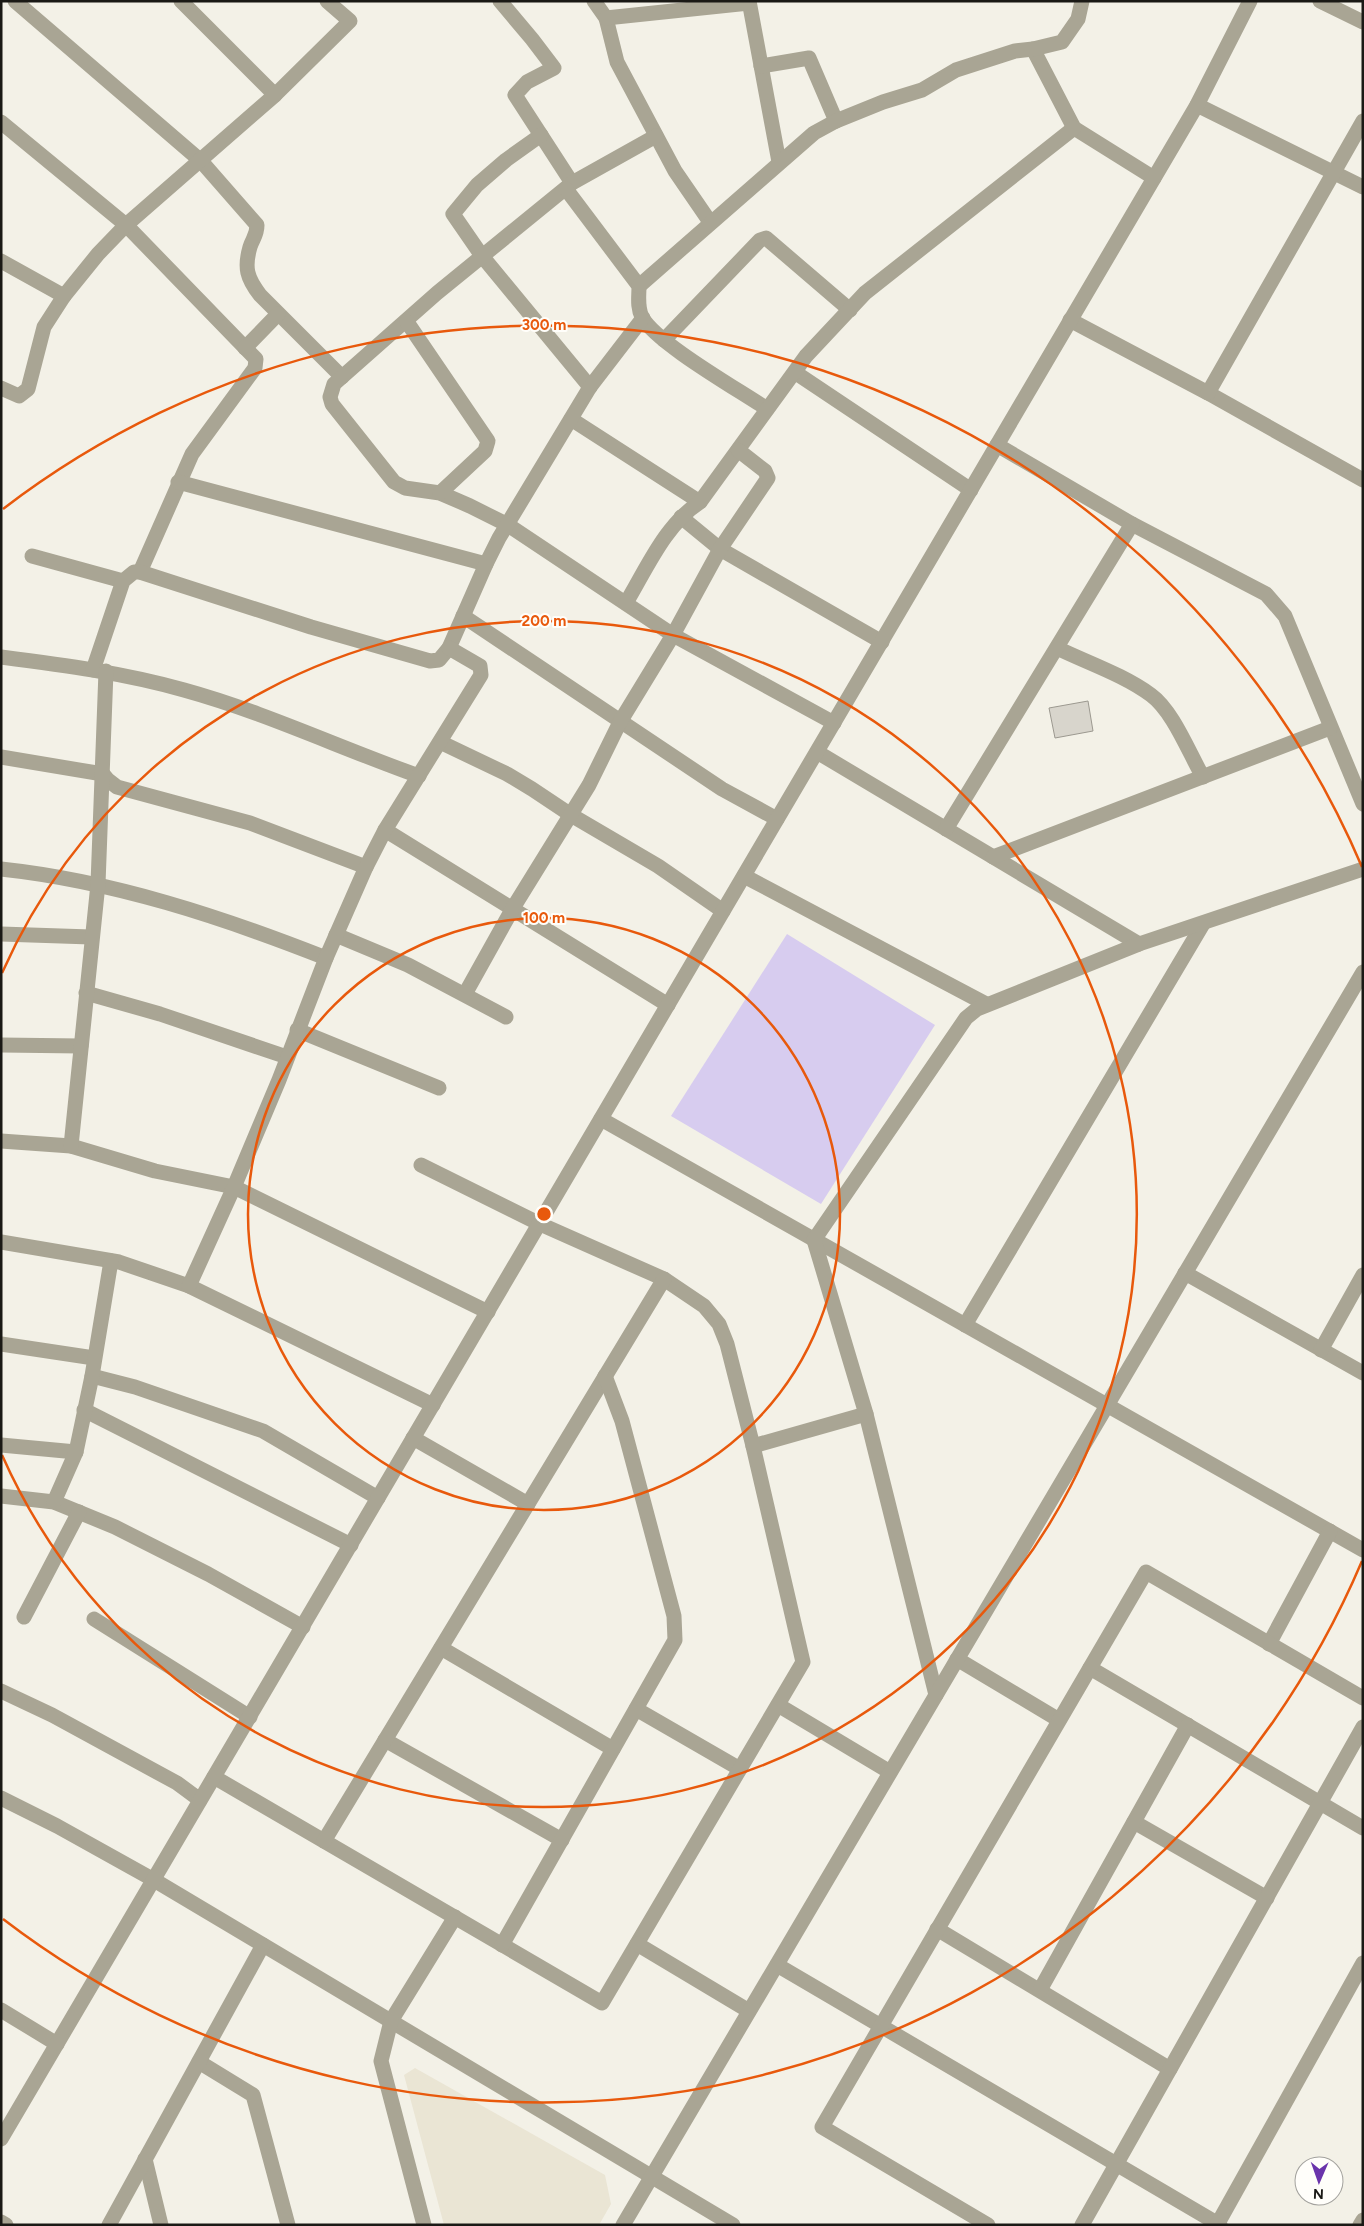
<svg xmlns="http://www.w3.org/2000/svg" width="1364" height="2226" font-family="Figtree,sans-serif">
  <rect width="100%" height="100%" fill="#f3f1e7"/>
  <polygon fill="#eae5d4" points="415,2068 605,2175 611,2204 599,2225 444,2225 404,2075"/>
  <polygon fill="#d7ccef" points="787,934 935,1025 821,1204 671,1116"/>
  <polygon fill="#d8d5cc" stroke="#9c9990" points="1088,701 1093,731 1055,738 1049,708"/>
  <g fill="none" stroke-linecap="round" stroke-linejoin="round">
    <g stroke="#a9a594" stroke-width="15">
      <path d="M15 1 201 161 257 225C257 235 253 238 250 247 244 268 247 278 260 295L342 377"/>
      <polyline points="181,1 275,95"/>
      <polyline points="500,1 532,39 554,68 527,82 515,95 572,183"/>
      <polyline points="594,1 606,18 617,62 675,171 710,222"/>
      <polyline points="749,1 779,162"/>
      <polyline points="1320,1 1363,22"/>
      <polyline points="606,18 749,3"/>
      <polyline points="1033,49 1074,128 1154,178"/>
      <polyline points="761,66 809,58 836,121"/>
      <polyline points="1197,105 1363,187"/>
      <polyline points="1,122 126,225 256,359 255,368 192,454 140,572"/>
      <polyline points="541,135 506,160 477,185 453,214 482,256 590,387"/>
      <polyline points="656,136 572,183 437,293 334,384 330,397 332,404 394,482 405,488 440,493 470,506 508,525 673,635 834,723"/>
      <path d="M566 189 639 286C639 297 637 307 642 317 656 343 739 390 767 409"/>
      <polyline points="1,261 64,296"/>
      <polyline points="639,286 814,133 836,121 883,102 922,90 956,70 1015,51 1033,49 1062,42 1078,19 1082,1"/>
      <polyline points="1070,320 1208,393 1363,480"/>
      <polyline points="407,322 488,441 485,451 440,493"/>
      <polyline points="664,340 760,240 766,238 850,310"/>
      <polyline points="245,348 278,314"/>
      <polyline points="796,373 971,490"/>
      <polyline points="1,388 19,396 28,389 44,327 64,296 98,254 126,225 275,95 350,21 327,1"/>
      <polyline points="1208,393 1363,121"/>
      <polyline points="571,419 700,502"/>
      <polyline points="997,445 1132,524 1266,594 1285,616 1363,804"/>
      <polyline points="178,482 486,564"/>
      <polyline points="681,517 720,549 882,642"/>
      <polyline points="32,556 123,581"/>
      <path d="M626 603C647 568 665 525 700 502L806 356 865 293 1074 128"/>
      <polyline points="463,616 722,789 777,819"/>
      <path d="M1057 648C1088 663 1124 675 1151 695 1173 711 1189 753 1203 777"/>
      <path d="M1 657C63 665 124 673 184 690 264 712 340 748 419 776"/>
      <polyline points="93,670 123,581 134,572 140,572 311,627 430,661 439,660 449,648 486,564 499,538 590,387 643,318"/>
      <polyline points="440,742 507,774 532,789 571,815 658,866 723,911"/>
      <polyline points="817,752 1139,944"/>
      <polyline points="1,757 103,774 108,780 117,787 250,823 366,867"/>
      <polyline points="946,829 1132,524"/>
      <polyline points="385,830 668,1005"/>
      <polyline points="993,857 1330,728"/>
      <path d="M1 869C113 881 222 917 326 958"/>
      <polyline points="744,876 986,1004"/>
      <polyline points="1,934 91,937"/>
      <polyline points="336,935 408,965 506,1017"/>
      <polyline points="86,993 160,1014 287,1057"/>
      <polyline points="465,994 513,908 589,785 620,722 673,635 720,549 768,478 765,471 738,450"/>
      <polyline points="297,1030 439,1088"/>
      <polyline points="1,1045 81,1046"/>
      <polyline points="601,1119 1363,1550"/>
      <polyline points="1,1141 71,1146 155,1171 234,1187 488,1312"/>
      <polyline points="71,1146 98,884 106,671"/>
      <polyline points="1,1242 119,1262 189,1286 433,1405"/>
      <polyline points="1185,1273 1363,1373"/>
      <polyline points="189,1286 234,1187 279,1080 326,958 366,867 385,830 481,675 480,666 449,648"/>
      <polyline points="965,1325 1203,924"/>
      <polyline points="1,1344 94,1358"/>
      <polyline points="1321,1350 1363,1275"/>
      <polyline points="92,1376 135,1387 263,1431 378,1498"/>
      <polyline points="84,1410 351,1545"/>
      <polyline points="413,1438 528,1504"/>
      <polyline points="1,1445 76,1452"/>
      <polyline points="753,1446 866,1414"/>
      <polyline points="1,1496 54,1502 115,1527 208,1574 303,1627"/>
      <polyline points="54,1502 76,1452 92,1376 111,1261"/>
      <polyline points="24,1617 79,1512"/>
      <polyline points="94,1619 250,1717"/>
      <polyline points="1269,1644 1330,1531"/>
      <polyline points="441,1648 613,1749"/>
      <polyline points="957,1659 1059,1720"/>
      <polyline points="1090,1668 1363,1828"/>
      <polyline points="1,1691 52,1715 177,1783 200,1800"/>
      <polyline points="936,1695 866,1414 814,1240 966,1018 977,1009 1139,944 1363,869"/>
      <polyline points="778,1705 890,1772"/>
      <polyline points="636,1709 740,1769"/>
      <polyline points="385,1740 562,1840"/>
      <polyline points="214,1777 602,2003 803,1662 753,1446 727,1344 719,1324 704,1306 664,1279 540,1224 421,1165"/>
      <polyline points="1,1798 57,1826 154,1880 733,2225"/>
      <polyline points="1134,1822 1267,1898"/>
      <polyline points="324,1841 664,1279"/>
      <polyline points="937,1929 1170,2069"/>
      <polyline points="637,1944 749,2011"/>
      <polyline points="502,1945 675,1640 674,1616 622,1421 605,1376"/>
      <polyline points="777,1965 1220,2225"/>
      <polyline points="1040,1990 1188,1725"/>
      <polyline points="1,2010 57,2044"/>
      <polyline points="199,2062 253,2095 288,2225"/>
      <polyline points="1,2139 1197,105 1250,1"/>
      <polyline points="145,2159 161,2225"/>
      <polyline points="1,2222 6,2225"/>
      <polyline points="109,2225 263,1945"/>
      <polyline points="424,2225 381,2061 391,2021 455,1917"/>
      <polyline points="623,2225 1363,972"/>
      <polyline points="988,2225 822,2127 1146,1572 1363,1698"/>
      <polyline points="1082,2225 1363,1727"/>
      <polyline points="1217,2225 1363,1963"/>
      <polyline points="1360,2225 1363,2220"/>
    </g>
  </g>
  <g fill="none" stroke="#e8590c" stroke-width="2.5">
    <circle cx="544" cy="1214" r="296"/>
    <path d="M2 973A593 593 0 1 1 2 1455"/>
    <path d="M1362 1561A889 889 0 0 1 3 1919M3 509A889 889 0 0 1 1362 867"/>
  </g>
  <circle cx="544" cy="1214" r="8" fill="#e8590c" stroke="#fffefa" stroke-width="2.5"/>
  <g font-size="15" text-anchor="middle" font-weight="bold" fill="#e8590c" stroke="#fffefa" stroke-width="4" stroke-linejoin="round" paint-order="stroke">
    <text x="544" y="330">300 m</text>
    <text x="544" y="626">200 m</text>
    <text x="544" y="923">100 m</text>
  </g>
  <rect width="1364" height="2226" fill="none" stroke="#1a1915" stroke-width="5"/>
  <g transform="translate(1319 2181) rotate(182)"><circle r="24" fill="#fffefa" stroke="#a3a29e"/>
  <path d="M0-4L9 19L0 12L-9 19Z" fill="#6a34ab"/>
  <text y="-8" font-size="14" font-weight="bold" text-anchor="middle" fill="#1a1915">N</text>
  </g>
</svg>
